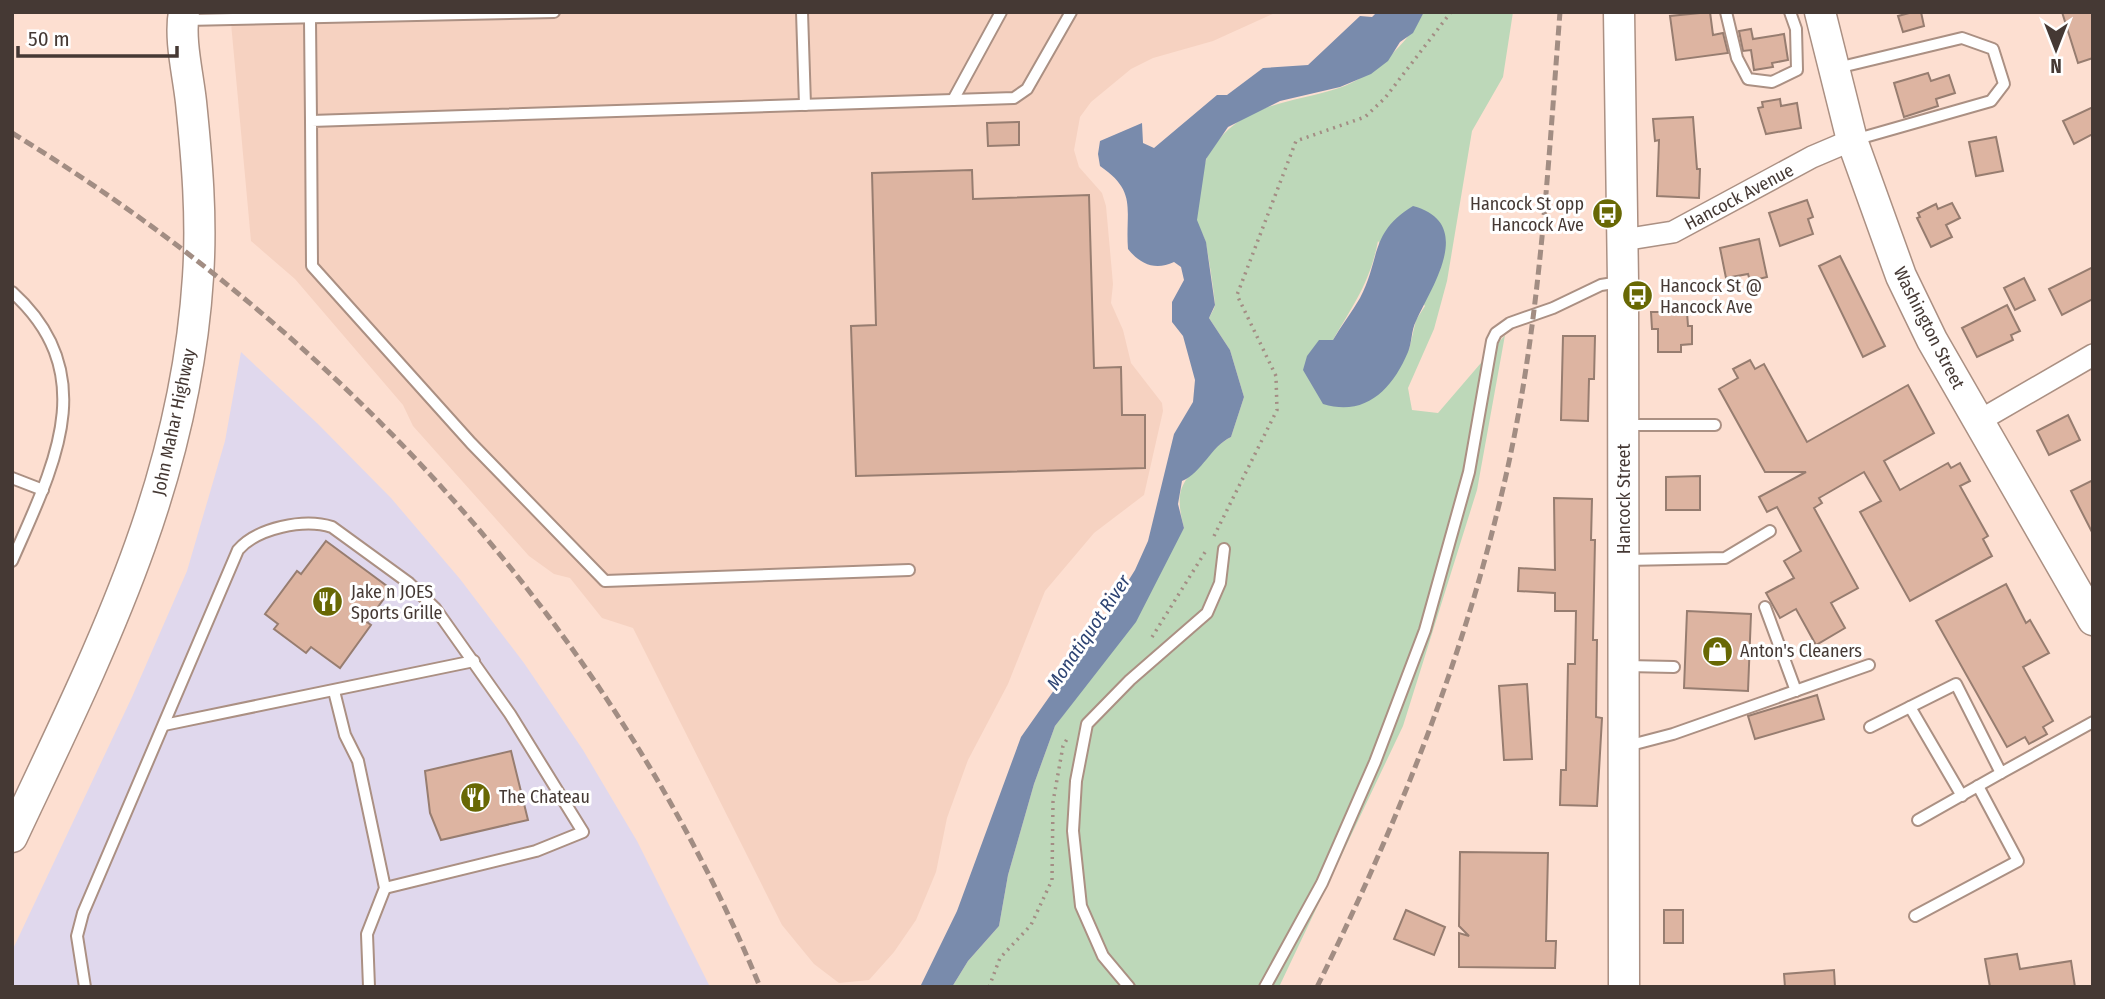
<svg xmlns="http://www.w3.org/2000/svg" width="2105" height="999" font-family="'Fira Sans Condensed',sans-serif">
  <rect width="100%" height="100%" fill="#fddfd1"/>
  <polygon fill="#e0d8ed" points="241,352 318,424 391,498 460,579 524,663 583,750 637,841 710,987 12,987 12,951 132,697 187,571 225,441"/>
  <polygon fill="#f6d2c1" points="230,12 1277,12 1213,41 1153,58 1131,69 1091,102 1080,117 1074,150 1079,167 1102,193 1106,206 1113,284 1111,303 1123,330 1131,363 1162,403 1163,411 1144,495 1094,533 1045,591 1008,684 968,760 947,818 936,872 916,920 894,952 869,980 839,983 814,964 782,925 633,628 602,618 570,578 554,574 529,556 413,426 403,405 295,279 251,241"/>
  <path fill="#bdd8b9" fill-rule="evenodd" d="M1424 12H1513L1503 77 1472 131 1447 281 1434 329 1408 388 1412 410 1438 413 1505 335 1477 490 1403 726 1279 987H952L968 961 999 926 1008 875 1034 784 1055 726 1092 676 1184 528C1175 492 1179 484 1205 459 1213 450 1220 443 1231 437L1244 397 1230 350 1209 318C1211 314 1215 308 1215 304 1215 299 1207 245 1205 240 1203 234 1198 227 1197 221 1196 210 1203 166 1207 157 1238 102 1286 105 1339 88 1373 77 1408 43 1424 12ZM1378 241 1425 306 1416 320 1409 350 1319 340H1333C1353 305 1370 283 1378 241Z"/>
  <g fill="#798bac">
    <path d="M1377 12H1424L1413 33 1400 42 1388 61 1371 74 1340 87 1280 101 1228 127 1206 159 1197 220 1206 242 1215 305 1209 318 1230 350 1244 397 1231 437C1210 447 1203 472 1182 481L1178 504 1184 528 1136 622 1055 726 1034 784 1008 875 999 926 968 961 952 987H920L957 911 1021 737 1107 615 1135 570 1148 541 1174 434 1193 402 1195 380 1183 336 1172 322V302L1184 280 1181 267 1174 262C1155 271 1140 264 1128 249 1125 209 1138 192 1100 166L1098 154 1100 141 1142 123 1143 143 1154 148 1217 95H1227L1263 68 1308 65 1360 16 1372 17Z"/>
    <path d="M1413 206C1476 223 1432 286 1416 321 1411 331 1412 343 1408 352 1392 390 1365 417 1323 404L1303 370 1307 356 1319 340H1333C1341 326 1352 312 1360 298 1381 258 1369 233 1413 206Z"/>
  </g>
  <g fill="#ddb4a1" stroke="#977d70" stroke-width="2">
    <polygon points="1710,12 1713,35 1723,33 1728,53 1676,60 1670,16"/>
    <polygon points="1913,12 1921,12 1924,26 1903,32 1898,16"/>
    <polygon points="2062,12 2093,12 2093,58 2078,63"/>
    <polygon points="1751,29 1753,39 1784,34 1788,60 1772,63 1773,67 1754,70 1751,50 1743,51 1739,31"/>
    <polygon points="1928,73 1931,81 1949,75 1955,93 1936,99 1938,106 1904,117 1894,83"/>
    <polygon points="1780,99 1781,106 1797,103 1801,128 1766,134 1758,108 1763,107 1762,102"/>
    <polygon points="2093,107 2093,134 2074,144 2063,121"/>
    <polygon points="1693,117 1697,169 1700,169 1699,198 1657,196 1659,140 1655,141 1653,119"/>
    <polygon points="1019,122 1019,145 988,146 987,123"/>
    <polygon points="1996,137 2003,171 1976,176 1969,142"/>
    <polygon points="972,170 973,199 1089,195 1094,368 1121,367 1122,415 1145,415 1145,468 856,476 851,326 876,325 872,173"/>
    <polygon points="1807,200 1813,217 1808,219 1813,234 1780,246 1769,213"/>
    <polygon points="1952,203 1960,218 1946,225 1952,237 1931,247 1917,218 1920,217 1918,213 1936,204 1938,209"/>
    <polygon points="1759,239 1767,277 1750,281 1748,274 1726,278 1720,248"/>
    <polygon points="1840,256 1885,346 1863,357 1819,266"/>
    <polygon points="2093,267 2093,299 2062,315 2049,289"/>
    <polygon points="2024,278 2035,300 2015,310 2004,288"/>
    <polygon points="2007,305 2020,331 2011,335 2013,340 1977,357 1962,328"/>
    <polygon points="1651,312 1687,312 1688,326 1692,326 1692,344 1681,345 1681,352 1658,352 1658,329 1652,329"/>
    <polygon points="1563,336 1595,336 1594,379 1589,379 1588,421 1561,420"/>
    <polygon points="1750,360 1755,369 1764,364 1807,442 1908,385 1934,433 1884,461 1900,490 1948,463 1951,468 1960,463 1970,481 1960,486 1988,536 1983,539 1992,556 1910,601 1860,512 1881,501 1864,472 1819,498 1822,503 1814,508 1858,588 1831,603 1845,628 1816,645 1796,609 1780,618 1766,593 1794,578 1784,561 1801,551 1777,507 1767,512 1759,497 1806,472 1765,472 1719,389 1738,378 1733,369"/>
    <polygon points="2068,415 2080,440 2049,455 2037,431"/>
    <polygon points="1700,476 1700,510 1666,510 1666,477"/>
    <polygon points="2093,480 2093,534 2071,491"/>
    <polygon points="1554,498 1592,499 1591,540 1595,540 1593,640 1597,640 1596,717 1602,718 1597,806 1560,805 1561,770 1566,770 1568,664 1575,664 1576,611 1555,611 1555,593 1518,591 1519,568 1555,570"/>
    <polygon points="326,541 391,589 367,622 371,625 340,668 311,647 306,653 274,629 278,624 265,614 297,571 301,574"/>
    <polygon points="2006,584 2026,623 2030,620 2049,653 2023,667 2053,721 2043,727 2047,734 2029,744 2025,737 2007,747 1936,621"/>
    <polygon points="1687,611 1751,614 1748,691 1684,688"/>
    <polygon points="1527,684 1532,759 1504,760 1499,686"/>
    <polygon points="1817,695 1824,719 1755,739 1748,716"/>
    <polygon points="511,751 528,820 441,840 430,813 425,771"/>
    <polygon points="1460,852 1548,853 1546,941 1556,941 1555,968 1459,967 1459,933 1469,936 1459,926"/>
    <polygon points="1406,910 1445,927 1434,955 1394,939"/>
    <rect x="1664" y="910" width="19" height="33"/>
    <polygon points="2017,954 2020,969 2071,961 2075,987 1990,987 1985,959"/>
    <polygon points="1834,970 1835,987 1785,987 1784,974"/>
  </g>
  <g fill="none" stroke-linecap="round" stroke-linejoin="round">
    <defs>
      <g id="lane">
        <polyline points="802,12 805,105"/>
        <polyline points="1726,12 1737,58 1748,79 1772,82 1797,70 1796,29 1790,12"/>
        <polyline points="186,20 554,12"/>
        <polyline points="310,20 311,121"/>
        <polyline points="1837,68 1962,38 1993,49 2004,84 1991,101 1854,140"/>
        <polyline points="953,100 1001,12"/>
        <path d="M12 292C104 375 52 469 12 561"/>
        <polyline points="1626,425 1715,425"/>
        <polyline points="12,478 43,490"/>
        <polyline points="1626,560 1725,558 1770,531"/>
        <polyline points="909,570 605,581 471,443 312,266 311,121 1014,98 1027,89 1071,12"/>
        <polyline points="1765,607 1796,691"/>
        <polyline points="1627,666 1674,667"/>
        <polyline points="334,691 345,735 358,761 385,888 367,934 369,987"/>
        <polyline points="1910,707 1962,796"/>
        <polyline points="164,725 474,661"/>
        <polyline points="1870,727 1956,684 2001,773 2093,722"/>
        <polyline points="1627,746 1673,734 1869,665"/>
        <polyline points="1918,820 2001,773"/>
        <polyline points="1915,916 2018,861 1978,786"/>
        <path d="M85 987 77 936 83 913 238 550C257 528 304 518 332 527L409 583 435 608 510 714 583 832 536 851 385 888"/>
        <polyline points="1129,987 1103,956 1081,906 1073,831 1076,781 1087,724 1130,680 1207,613 1220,583 1224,549"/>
        <polyline points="1265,987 1322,883 1375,762 1425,630 1469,472 1492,341 1496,333 1510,323 1553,308 1601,285 1620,282"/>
      </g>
      <g id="street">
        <polyline points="1623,240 1673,232 1812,157 1852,140"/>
        <polyline points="1979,421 2093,355"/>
      </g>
      <g id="secondary">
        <polyline points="1619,12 1623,282 1624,987"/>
        <polyline points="1820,12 1852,140 1901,276 1932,340 2093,620"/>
        <path d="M12 837C99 652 185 485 198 277 202 218 197 160 191 102 188 74 179 39 184 12"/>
      </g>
    </defs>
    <use href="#lane" stroke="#ab9083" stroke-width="14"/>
    <use href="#street" stroke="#ab9083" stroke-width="24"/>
    <use href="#secondary" stroke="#ab9083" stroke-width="33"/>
    <g stroke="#a38d84" stroke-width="3.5" stroke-dasharray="2 5" stroke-linecap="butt">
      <polyline points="1214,536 1277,410 1276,376 1237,295 1296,141 1365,117 1385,98 1451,12"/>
      <polyline points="1152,637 1207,549"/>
      <polyline points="989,987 1000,958 1031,925 1052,880 1053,802 1063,746 1067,739"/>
    </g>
    <use href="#lane" stroke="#fff" stroke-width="10"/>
    <use href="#street" stroke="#fff" stroke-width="21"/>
    <use href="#secondary" stroke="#fff" stroke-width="30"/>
    <g stroke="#a28d83" stroke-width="5" stroke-dasharray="10 5" stroke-linecap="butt">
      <path d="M12 133C340 333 613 629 760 987"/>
      <path d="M1317 987C1393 833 1457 676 1498 509 1539 347 1547 178 1560 12"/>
    </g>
  </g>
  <defs>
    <symbol id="bus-disc" viewBox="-11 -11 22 22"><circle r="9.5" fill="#686804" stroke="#fff"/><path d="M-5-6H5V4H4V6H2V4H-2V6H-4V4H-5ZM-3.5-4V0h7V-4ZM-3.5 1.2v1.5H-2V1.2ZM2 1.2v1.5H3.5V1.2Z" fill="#fff"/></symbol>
    <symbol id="restaurant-disc" viewBox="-11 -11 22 22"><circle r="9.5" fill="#686804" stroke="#fff"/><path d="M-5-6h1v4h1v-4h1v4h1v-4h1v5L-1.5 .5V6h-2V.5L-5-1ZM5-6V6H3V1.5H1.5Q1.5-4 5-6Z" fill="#fff"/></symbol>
    <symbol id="shop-disc" viewBox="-11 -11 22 22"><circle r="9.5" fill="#686804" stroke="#fff"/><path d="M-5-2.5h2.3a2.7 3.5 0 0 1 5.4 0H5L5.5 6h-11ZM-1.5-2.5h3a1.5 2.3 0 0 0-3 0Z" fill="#fff"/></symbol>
  </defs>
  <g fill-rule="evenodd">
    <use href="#bus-disc" x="1590" y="196" width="35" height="35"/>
    <use href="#bus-disc" x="1620" y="278" width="35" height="35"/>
    <use href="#restaurant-disc" x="310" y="584" width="35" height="35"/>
    <use href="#shop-disc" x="1700" y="634" width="35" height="35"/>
    <use href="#restaurant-disc" x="458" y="780" width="35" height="35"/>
  </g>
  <g text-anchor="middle" stroke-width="6" stroke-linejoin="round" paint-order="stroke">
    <g font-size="18" fill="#453934" stroke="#fff">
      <text transform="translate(1739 197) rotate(-28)" y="6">Hancock Avenue</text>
      <text transform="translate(1929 328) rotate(63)" y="6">Washington Street</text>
      <text transform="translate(174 422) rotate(-78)" y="6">John Mahar Highway</text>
      <text transform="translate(1624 499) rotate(-90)" y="6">Hancock Street</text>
    </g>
    <g font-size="18" fill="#453934" stroke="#fff" text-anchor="start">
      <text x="1584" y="210" text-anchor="end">Hancock St opp<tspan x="1584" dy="21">Hancock Ave</tspan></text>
      <text x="1660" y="292">Hancock St @<tspan x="1660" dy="21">Hancock Ave</tspan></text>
      <text x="351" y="598">Jake n JOES<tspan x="351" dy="21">Sports Grille</tspan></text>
      <text x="1740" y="657">Anton's Cleaners</text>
      <text x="499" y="803">The Chateau</text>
    </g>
    <g font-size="19" font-style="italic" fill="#2e4473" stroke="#fff">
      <text transform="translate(1088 632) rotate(-56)" y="7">Monatiquot River</text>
    </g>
  </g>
  <rect width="2105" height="999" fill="none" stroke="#453934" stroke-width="28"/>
  <g transform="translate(2056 49) rotate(180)" stroke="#ffffff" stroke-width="5" paint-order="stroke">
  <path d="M0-5L12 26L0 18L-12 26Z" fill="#453934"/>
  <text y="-10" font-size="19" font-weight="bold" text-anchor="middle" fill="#453934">N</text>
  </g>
  <path d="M18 46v10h159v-10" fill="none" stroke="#453934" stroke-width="3.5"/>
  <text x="28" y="46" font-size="21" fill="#453934" stroke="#ffffff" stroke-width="5" paint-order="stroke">50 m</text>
</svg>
